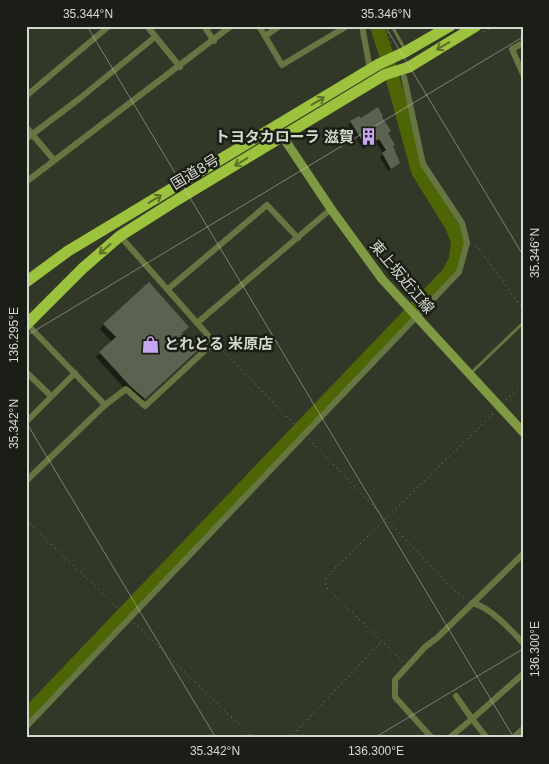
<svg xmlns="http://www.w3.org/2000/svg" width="549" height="764" font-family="Helvetica,'Noto Sans JP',sans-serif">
  <rect width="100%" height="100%" fill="#323827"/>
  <g fill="#0007">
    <polygon points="380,117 392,147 395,166 388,171 380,157 383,153 375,141 363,149 348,125 351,122"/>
    <polygon points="104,324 181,333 196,350 140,403 126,390 96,357 112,342 100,329"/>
  </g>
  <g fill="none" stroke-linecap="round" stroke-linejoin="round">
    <polyline stroke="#4e6505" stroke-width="14" points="26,716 449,273 456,259 458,242 452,226 418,171 386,54 377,26"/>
  </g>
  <g fill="#5b624f">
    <polygon points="378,107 383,116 382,117 391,131 388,133 395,145 393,146 400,163 391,169 382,153 386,150 379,139 366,147 350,121 359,116 361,118"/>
    <polygon points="149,282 189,327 182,333 198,350 145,399 130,386 99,352 116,337 103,324"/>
  </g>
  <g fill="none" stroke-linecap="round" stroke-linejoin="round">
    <g stroke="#83897b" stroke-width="1" stroke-dasharray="1 4" stroke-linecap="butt">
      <polyline points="388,32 392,45"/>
      <polyline points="484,32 494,26"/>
      <polyline points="475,246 478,247 523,309"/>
      <polyline points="220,348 299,429"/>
      <polyline points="506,400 523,385"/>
      <polyline points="309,439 455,591 465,598"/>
      <polyline points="26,520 123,613"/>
      <polyline points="134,623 253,738"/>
      <polyline points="403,662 326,587 325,581 327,576 495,412"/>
      <polyline points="290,738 381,642"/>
    </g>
    <g stroke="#657642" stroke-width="3">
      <polyline points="392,26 403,46"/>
      <polyline points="471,373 523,323"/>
    </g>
    <g stroke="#657642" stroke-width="6">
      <polyline points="147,26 180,67"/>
      <polyline points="204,26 214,41"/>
      <polyline points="259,26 282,65 347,26"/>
      <polyline points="362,26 370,69"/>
      <polyline points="265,36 280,26"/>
      <polyline points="523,43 512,49 523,74"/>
      <polyline points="26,96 109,26"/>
      <polyline points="26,127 54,160"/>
      <polyline points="26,139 79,99 155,37"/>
      <polyline points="26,182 231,26"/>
      <polyline points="168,289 267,205 298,238"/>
      <polyline points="197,323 331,209"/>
      <polyline points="27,324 105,405"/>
      <polyline points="26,372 51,396"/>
      <polyline points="26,422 75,373"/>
      <polyline points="26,481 105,405 126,389 145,406 214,342 120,236"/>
      <path d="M472 603C489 606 511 630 523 643"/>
      <polyline points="26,727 459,272 467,243 462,223 423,164 404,77"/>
      <polyline points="432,738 395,697 395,680 425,647 437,638 523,554"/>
      <polyline points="449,738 472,719 456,696"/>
      <polyline points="487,738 472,719 523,674"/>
      <polyline points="513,738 523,729"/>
    </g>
    <polyline stroke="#809a43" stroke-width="9" points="279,131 331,209 382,279 523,432"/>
    <g stroke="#9dc23e" stroke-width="11">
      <polyline points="405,52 450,26"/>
      <polyline points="409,67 476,26"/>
      <polyline points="26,282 68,251 379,64"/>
      <polyline points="26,325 83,268 120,236 172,203 384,75"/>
    </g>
    <g stroke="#9dc23e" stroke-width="11">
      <polyline points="379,64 405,52"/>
      <polyline points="384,75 409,67"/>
    </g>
  </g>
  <defs><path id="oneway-shaft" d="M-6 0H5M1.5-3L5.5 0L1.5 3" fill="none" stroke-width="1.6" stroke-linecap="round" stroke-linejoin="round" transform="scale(1.25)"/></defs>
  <g stroke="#5c702a">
    <use href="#oneway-shaft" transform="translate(443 46) rotate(149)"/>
    <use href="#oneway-shaft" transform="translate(318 101) rotate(-31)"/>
    <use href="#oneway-shaft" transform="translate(241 162) rotate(149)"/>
    <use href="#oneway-shaft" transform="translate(155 199) rotate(-31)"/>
    <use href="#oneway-shaft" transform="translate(105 249) rotate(139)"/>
  </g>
  <path fill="none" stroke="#d4d9ce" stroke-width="1" stroke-opacity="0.45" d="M87 26 514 738M385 26 523 255M26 336 523 37M26 422 216 738M374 738 523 649"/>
  <defs>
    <symbol id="building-bare" viewBox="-9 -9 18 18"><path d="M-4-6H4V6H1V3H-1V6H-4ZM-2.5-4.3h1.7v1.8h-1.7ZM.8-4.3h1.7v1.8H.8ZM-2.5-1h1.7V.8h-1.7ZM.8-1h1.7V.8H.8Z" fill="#c6a6f0" stroke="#1b1e16" stroke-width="2.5" paint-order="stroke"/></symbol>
    <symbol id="shop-bare" viewBox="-9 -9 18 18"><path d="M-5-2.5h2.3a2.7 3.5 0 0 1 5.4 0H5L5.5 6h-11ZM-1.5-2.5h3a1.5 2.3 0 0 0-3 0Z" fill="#c6a6f0" stroke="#1b1e16" stroke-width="2.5" paint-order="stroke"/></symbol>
  </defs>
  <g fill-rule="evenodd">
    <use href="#building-bare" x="356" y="124" width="25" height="25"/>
    <use href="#shop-bare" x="138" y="332" width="25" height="25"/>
  </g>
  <g text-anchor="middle" stroke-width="5" stroke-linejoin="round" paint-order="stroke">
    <g font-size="15" font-weight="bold" fill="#d4d9ce" stroke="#1b1e16" text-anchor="end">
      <text x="354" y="142">トヨタカローラ 滋賀</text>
      <text x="164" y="349" text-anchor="start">とれとる 米原店</text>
    </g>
    <g font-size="15" fill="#d4d9ce" stroke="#1b1e16">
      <text transform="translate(195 172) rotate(-31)" y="5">国道8号</text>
      <text transform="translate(402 277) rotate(50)" y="5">東上坂近江線</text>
    </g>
  </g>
  <rect width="549" height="764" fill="none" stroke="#1b1e16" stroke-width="55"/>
  <rect x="28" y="28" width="494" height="708" fill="none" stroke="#d4d9ce" stroke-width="2"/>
  <g font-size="12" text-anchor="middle" fill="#d4d9ce">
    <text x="88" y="18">35.344°N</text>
    <text x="386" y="18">35.346°N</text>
    <text transform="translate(535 253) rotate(-90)" y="4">35.346°N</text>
    <text transform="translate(14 335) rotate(-90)" y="4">136.295°E</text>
    <text transform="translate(14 424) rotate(-90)" y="4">35.342°N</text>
    <text transform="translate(535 649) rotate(-90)" y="4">136.300°E</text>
    <text x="215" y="755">35.342°N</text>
    <text x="376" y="755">136.300°E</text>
  </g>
</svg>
